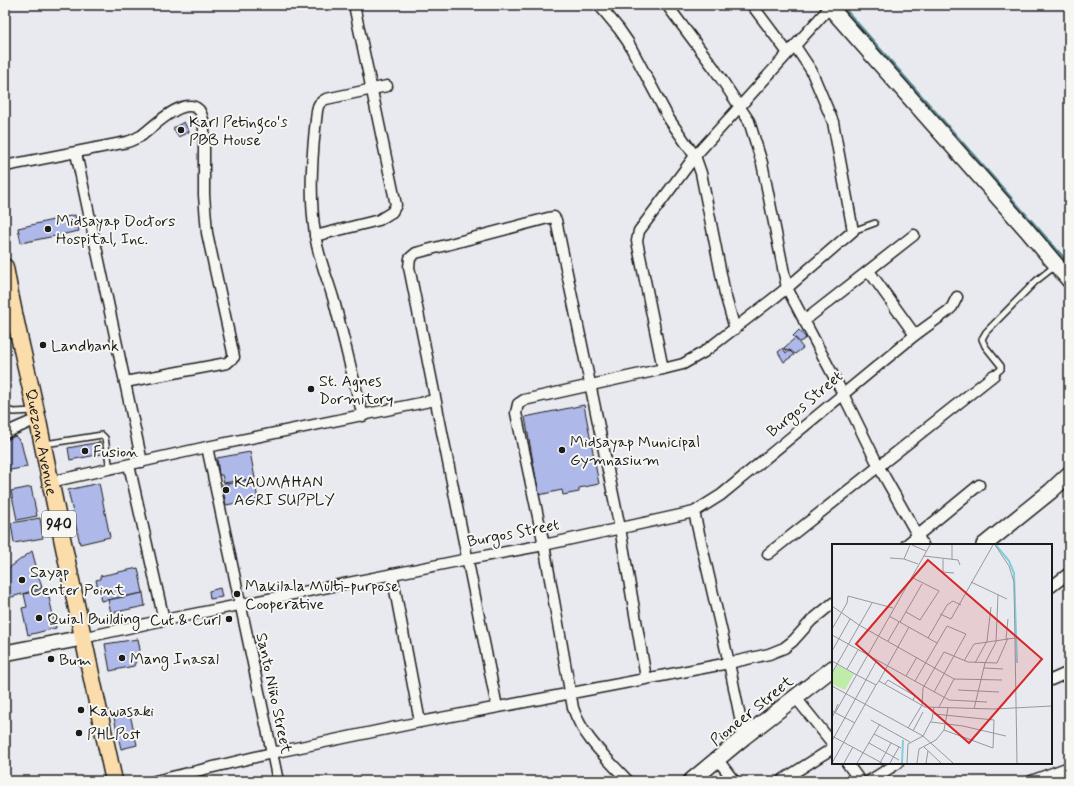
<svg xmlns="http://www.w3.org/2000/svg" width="1074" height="786" font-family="Mynerve,sans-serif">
  <rect width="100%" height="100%" fill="#e8eaf0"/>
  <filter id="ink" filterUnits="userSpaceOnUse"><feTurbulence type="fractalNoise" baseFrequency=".025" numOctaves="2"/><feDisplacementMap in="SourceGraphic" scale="8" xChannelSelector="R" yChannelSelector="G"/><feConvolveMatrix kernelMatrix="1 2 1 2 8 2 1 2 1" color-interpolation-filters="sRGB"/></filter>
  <g filter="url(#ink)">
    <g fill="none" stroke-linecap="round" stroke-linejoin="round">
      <polyline stroke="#588790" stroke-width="3" points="841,5 1069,264"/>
    </g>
    <g fill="#aeb9ea" stroke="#1c1c1c">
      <polygon points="184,122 189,132 178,137 173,128"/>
      <polygon points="75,215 79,231 21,243 18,228"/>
      <polygon points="799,330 806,338 800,342 793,336"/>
      <polygon points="795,338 803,348 795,354 790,350 787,351 784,348"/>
      <polygon points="783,348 786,353 790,351 794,355 784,362 778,352"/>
      <polygon points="584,405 599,484 579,488 579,492 563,495 562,490 539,495 525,417"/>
      <polygon points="15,436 21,442 27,467 5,471 5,441"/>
      <polygon points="100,442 102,454 70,460 68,448"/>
      <polygon points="250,452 255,478 224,483 222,475 219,475 217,458"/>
      <polygon points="254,479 258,499 226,505 222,485"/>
      <polygon points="99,483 110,537 80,544 68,490"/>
      <polygon points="31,487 37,516 17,520 11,491"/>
      <polygon points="40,518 43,538 14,543 11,523"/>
      <polygon points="32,551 42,588 5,599 5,571"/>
      <polygon points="138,568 143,593 101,601 96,580 100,579 100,576"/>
      <polygon points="220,588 222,597 210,599 209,591"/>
      <polygon points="47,589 56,628 28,635 22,608 27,607 24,594"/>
      <polygon points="143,593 145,606 111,613 108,600"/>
      <polygon points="138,639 140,650 134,666 110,671 105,644"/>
      <polygon points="129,710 137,745 121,749 113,713"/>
      <polygon points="1069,771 1069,781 1047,781 1047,779"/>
      <polygon points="323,778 324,781 312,781"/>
    </g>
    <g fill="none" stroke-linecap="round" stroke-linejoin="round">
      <defs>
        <g id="lane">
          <polyline points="853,231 875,223"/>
          <polyline points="994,375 1001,369 1001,366 985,346 982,339 986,332 1036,281 1055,266"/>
          <polyline points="5,410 14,412 34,411"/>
          <polyline points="45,444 102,435 105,438 110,469"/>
        </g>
        <g id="street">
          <polyline points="599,5 619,29 628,42 669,119 695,156 701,173 725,294 735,329"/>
          <polyline points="667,5 714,68 749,121 762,163 787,288 843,394 879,467 923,545"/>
          <polyline points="752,5 788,53"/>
          <polyline points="76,153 142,462"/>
          <path d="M5 166 127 142C132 141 136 138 141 136 153 127 184 95 199 110 202 114 203 120 204 124V195L207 233 234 357 227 363 125 382"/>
          <polyline points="315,236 379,220 392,212 396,205 354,5"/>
          <polyline points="869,271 915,335"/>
          <polyline points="804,321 914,235"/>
          <polyline points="663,369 637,241 639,231 695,156 830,7"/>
          <path d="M363 416C353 378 344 339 334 301 328 279 318 258 315 234 309 193 312 152 317 111 318 104 320 102 326 99L387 86"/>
          <polyline points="5,433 37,419"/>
          <polyline points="207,447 278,781"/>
          <polyline points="129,465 164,620"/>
          <polyline points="50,482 207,447 435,400"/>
          <polyline points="694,512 729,663 744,737"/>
          <polyline points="906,545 979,485"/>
          <polyline points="768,554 994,375"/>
          <polyline points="392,574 420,722"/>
          <polyline points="1051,587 1069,573"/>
          <polyline points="82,638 164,620 468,559 544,545 694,512 721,495 915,335 948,311 952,307 957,297"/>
          <polyline points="1051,680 1069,672"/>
          <polyline points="796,698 833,744"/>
          <polyline points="497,707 409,267 410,258 416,253 548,218 554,217 556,220 620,528 646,678"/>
          <polyline points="718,760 734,781"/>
          <polyline points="847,763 860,781"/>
          <polyline points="155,781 272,753 420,722 729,663 769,654 784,648 793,641 811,621 833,603"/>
          <path d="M628 781C607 758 583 738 573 708L544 545 516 413 518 404 524 400 663 369 683 364 704 352 787 288 853 231 833 122 811 70 795 46"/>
          <polyline points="781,781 833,748"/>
          <polyline points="869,781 898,763"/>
          <polyline points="1031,781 1069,767"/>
        </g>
        <g id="secondary">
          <polyline points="828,5 1026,229 1069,280"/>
          <polyline points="984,545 1051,491 1069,474"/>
          <polyline points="5,653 82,638"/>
          <polyline points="691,781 744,737 833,668"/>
        </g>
        <g id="primary">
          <path id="s1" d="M5 267C14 319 27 369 38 421 62 541 88 661 114 781"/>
        </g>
      </defs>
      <use href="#lane" stroke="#1c1c1c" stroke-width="8"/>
      <use href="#street" stroke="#1c1c1c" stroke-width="13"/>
      <use href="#secondary" stroke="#1c1c1c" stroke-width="18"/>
      <use href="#primary" stroke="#1c1c1c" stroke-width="19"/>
      <use href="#lane" stroke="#f6f6f2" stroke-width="5"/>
      <use href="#street" stroke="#f6f6f2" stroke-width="10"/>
      <use href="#secondary" stroke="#f6f6f2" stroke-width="15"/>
      <use href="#primary" stroke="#fbddab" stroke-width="16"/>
    </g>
  </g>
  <g fill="#1c1c1c" stroke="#f6f6f2" stroke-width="1.5">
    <circle cx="181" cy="130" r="4"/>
    <circle cx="48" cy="229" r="4"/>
    <circle cx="43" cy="345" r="4"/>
    <circle cx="311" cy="389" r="4"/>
    <circle cx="562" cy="450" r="4"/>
    <circle cx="85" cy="451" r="4"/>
    <circle cx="226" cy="490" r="4"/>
    <circle cx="22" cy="580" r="4"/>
    <circle cx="237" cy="594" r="4"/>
    <circle cx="39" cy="618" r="4"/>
    <circle cx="229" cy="619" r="4"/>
    <circle cx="122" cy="658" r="4"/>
    <circle cx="51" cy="659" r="4"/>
    <circle cx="81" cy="710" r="4"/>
    <circle cx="79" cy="733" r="4"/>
  </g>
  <g text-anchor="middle" stroke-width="4" stroke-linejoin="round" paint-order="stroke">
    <rect fill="#f6f6f2" stroke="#5d5d5c" stroke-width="1" x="42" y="511" width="34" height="26" rx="3"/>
    <g font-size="15" font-weight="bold" fill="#1c1c1c">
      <text x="59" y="529">940</text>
    </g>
    <g font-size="16" fill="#1c1c1c" stroke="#f6f6f2" text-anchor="start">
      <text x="189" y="127">Karl Petingco's<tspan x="189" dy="18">PBB House</tspan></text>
      <text x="56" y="226">Midsayap Doctors<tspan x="56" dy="18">Hospital, Inc.</tspan></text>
      <text x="51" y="351">Landbank</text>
      <text x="319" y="386">St. Agnes<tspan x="319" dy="18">Dormitory</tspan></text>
      <text x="570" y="447">Midsayap Municipal<tspan x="570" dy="18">Gymnasium</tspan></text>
      <text x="93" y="457">Fusion</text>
      <text x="234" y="487">KAUMAHAN<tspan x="234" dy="18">AGRI SUPPLY</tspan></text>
      <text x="30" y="577">Sayap<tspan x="30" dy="18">Center Point</tspan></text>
      <text x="245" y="591">Makilala Multi-purpose<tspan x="245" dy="18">Cooperative</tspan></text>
      <text x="47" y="624">Quial Building</text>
      <text x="221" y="625" text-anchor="end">Cut &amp; Curl</text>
      <text x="130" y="664">Mang Inasal</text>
      <text x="59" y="665">Bum</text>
      <text x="89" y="716">Kawasaki</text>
      <text x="87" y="739">PHLPost</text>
    </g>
    <g font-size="16" fill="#1c1c1c" stroke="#f6f6f2">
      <text transform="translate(804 403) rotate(-40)" y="6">Burgos Street</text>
      <text dy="6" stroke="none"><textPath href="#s1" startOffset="179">Quezon Avenue</textPath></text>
      <text transform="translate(513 532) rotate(-11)" y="6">Burgos Street</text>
      <text transform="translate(275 693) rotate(78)" y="6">Santo Niño Street</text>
      <text transform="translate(751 710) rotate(-39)" y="6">Pioneer Street</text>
    </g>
  </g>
  <g transform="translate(832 544)">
    <rect width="220" height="220" fill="#e8eaf0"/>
    <path d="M5 121 22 130 13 146 0 140V131Z" fill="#bfeca9"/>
    <path fill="none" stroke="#80cedd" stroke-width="2" d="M164 1 177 17 182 29 185 119M70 219 71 196"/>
    <path fill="none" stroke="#96989b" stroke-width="1" d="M80 1 94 7M120 1V15M163 1 177 22 182 38 185 219M92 12 126 16 128 21M58 14 72 15 86 20M72 15 78 1M111 15V28L122 29M139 38 175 55M0 62 27 81 122 135 170 136M74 68 88 76 107 47 79 33M108 70 119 75 161 1M57 72 105 99M68 78 90 40M0 85 15 59 16 52 61 64M0 91 117 156 155 158M96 94 115 61 121 57 129 61M174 95 176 75M56 97 67 78M0 107 18 75M0 117 23 130M132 117 142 100 183 94M143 119 155 97 159 63M152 124 171 125M15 125 26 106M0 129 40 59M23 130 44 141 47 137 93 163 162 165 220 162M74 132 85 113M47 137 77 83M83 137 115 82 134 90 102 148M53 140 56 136 83 152 81 156M0 142 91 192 121 219M126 146 167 148M107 163 122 135M142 165 153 119 164 98 166 51M0 167 23 179M3 169 98 1M102 170 162 176 161 204 112 186M0 174 6 160M39 176 78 198M99 178 131 182 174 192M76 184 90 161 91 144 112 108 136 118 165 119 176 94M81 187 91 168M42 190 69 204M0 192 50 219M0 197 45 116M37 199 67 216M92 203 109 219M0 219 44 141M12 219 21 203M25 219 48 180M48 219 59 199M58 219 67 203M75 219 76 200 91 192 100 175 102 163M85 219 87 205 104 196 112 186 116 164M94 219 96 207"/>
    <path fill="#d62828" fill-opacity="0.15" stroke="#d62828" stroke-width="2" d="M96 16 210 115 137 199 24 100Z"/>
    <rect width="220" height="220" fill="none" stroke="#1c1c1c" stroke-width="2"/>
  </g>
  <rect width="1074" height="786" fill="none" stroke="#f6f6f2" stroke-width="20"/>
  <rect x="10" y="10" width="1054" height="766" fill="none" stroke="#1c1c1c" stroke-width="1.5" filter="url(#ink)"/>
</svg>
